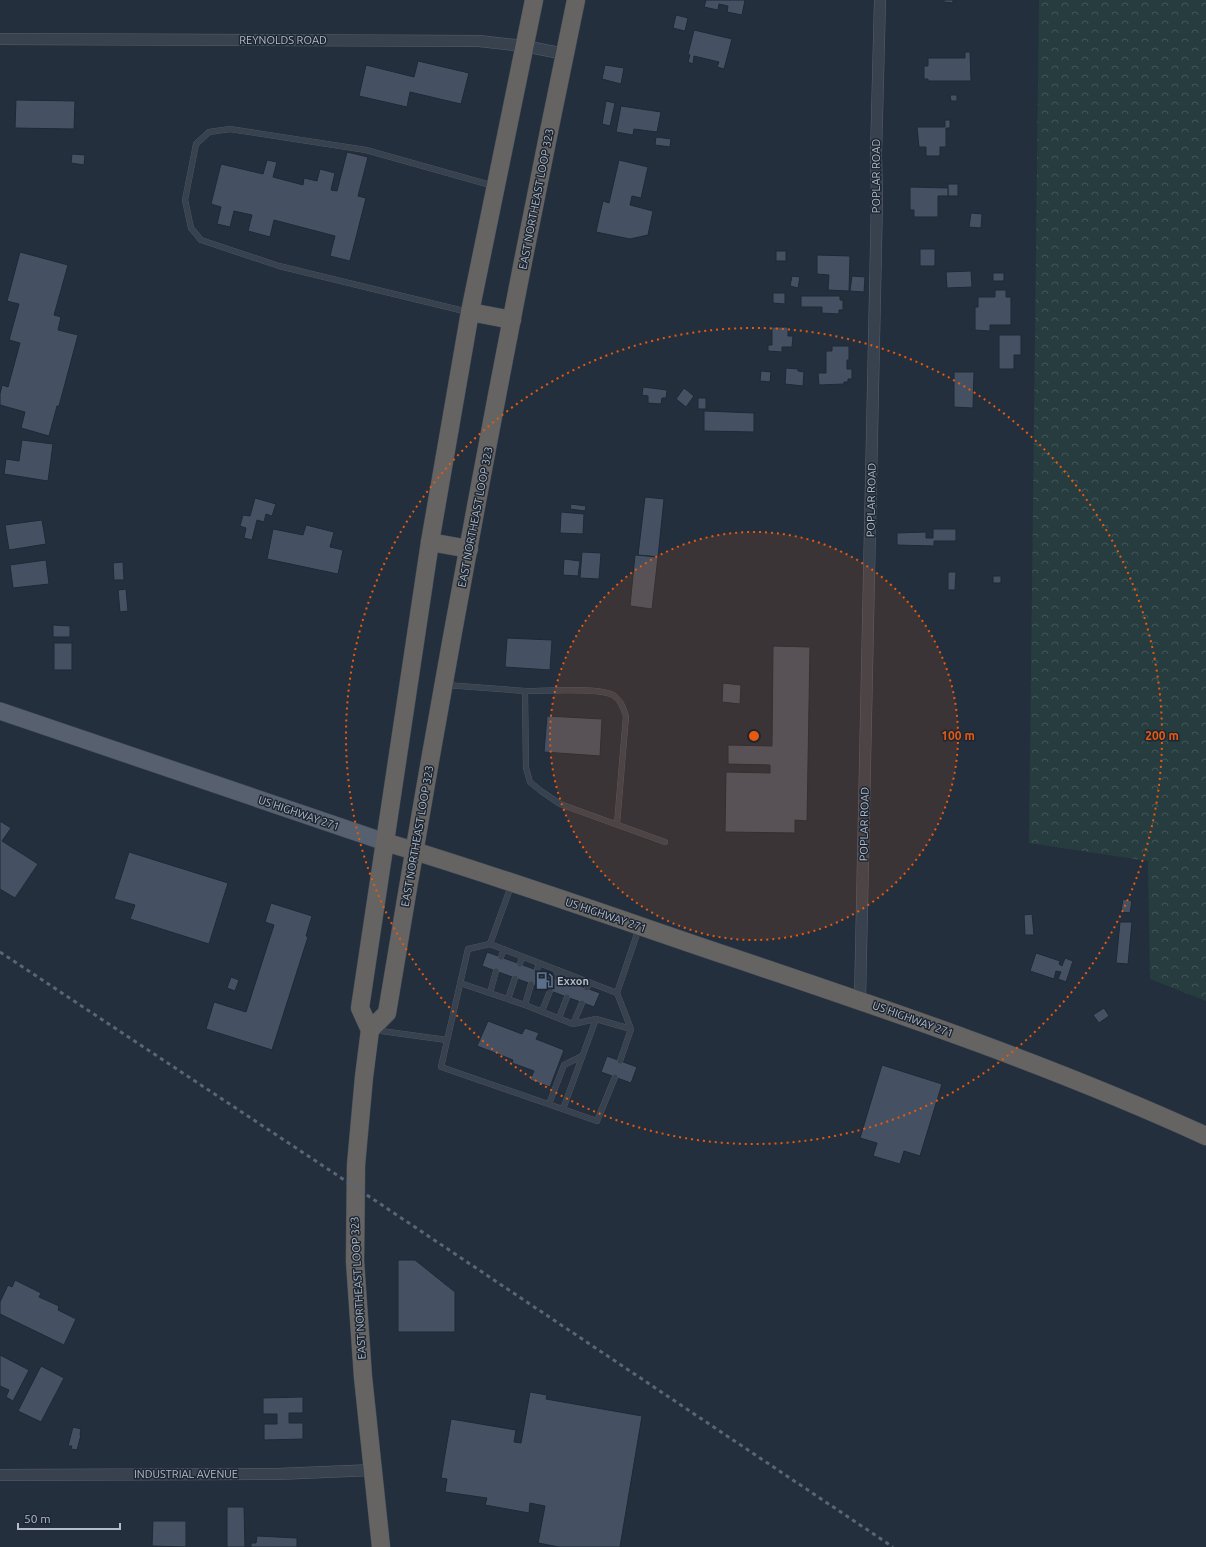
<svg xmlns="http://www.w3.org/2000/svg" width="1206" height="1547" font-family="Ubuntu,sans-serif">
  <defs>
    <pattern id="forest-crowns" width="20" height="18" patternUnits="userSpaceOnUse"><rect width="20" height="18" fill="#263c3f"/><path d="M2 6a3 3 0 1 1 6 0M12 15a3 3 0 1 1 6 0" fill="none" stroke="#435659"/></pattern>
  </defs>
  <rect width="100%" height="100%" fill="#242f3e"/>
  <polygon fill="url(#forest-crowns)" points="1039,0 1206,0 1206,1001 1150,979 1148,861 1029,843"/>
  <g fill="#455162" stroke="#1f2835">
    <polygon points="706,0 745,0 742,15 727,12 728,6 719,4 718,10 704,7"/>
    <polygon points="944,0 953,0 953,3 944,2"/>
    <polygon points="676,15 688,18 685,31 673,28"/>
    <polygon points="694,30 732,39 724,69 717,67 719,62 694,56 693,64 688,62 690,55 688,54"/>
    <polygon points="965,52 970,52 971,81 928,81 928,79 924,79 924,66 928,66 928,58 965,58"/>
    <polygon points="418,61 469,73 461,104 410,92 407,107 359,96 366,65 414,77"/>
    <polygon points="605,65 624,68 621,84 602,79"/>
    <polygon points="950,95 957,95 957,101 951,101"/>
    <polygon points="16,100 75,101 74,129 15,128"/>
    <polygon points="606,101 615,103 610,126 602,124"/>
    <polygon points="621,106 661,112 657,132 634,129 633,135 616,132"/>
    <polygon points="945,120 950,120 950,128 946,128 946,147 940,147 940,156 926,156 926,147 919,147 917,127 945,127"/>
    <polygon points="656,137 671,139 670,147 655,145"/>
    <polygon points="347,152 368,157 358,196 366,198 350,261 330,256 335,236 274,220 270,237 248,231 252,215 234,211 230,227 217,224 221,207 211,204 221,164 263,174 267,160 277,162 273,177 303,185 304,178 317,181 320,169 335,173 331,190 337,191"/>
    <polygon points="72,154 85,155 84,165 71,163"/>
    <polygon points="619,160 648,167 641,198 632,196 630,205 653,211 648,235 630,239 596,232 603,201 609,203"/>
    <rect x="948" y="184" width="10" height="12"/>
    <polygon points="910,187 948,188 948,196 938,196 938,217 914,217 914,210 910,210"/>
    <polygon points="971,213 982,214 981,228 969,227"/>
    <rect x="920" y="249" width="15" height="17"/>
    <rect x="776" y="251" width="10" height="10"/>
    <polygon points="20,252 68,265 54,315 61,317 58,330 78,335 59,406 57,406 49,436 21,428 25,412 0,405 0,394 2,385 8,387 20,343 9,340 19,304 7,301"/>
    <polygon points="817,255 850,256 849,291 828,290 829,275 817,274"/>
    <polygon points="971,271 972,287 947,288 946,272"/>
    <rect x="993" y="273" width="11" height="8"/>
    <polygon points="792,276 800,277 798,288 790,286"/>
    <polygon points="852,276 865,277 864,292 850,291"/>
    <polygon points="995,290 1006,290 1006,297 1011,297 1011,325 990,325 990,331 975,330 975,307 978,307 978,297 995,297"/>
    <polygon points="773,293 785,293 785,304 773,303"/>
    <polygon points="801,296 840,296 840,300 843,300 843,310 839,310 839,314 822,313 822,307 801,307"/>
    <polygon points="772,327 788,327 788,336 793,336 792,347 782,347 782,352 768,351 768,345 772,345"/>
    <polygon points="999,335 1021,335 1021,355 1014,355 1014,369 999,369"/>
    <polygon points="832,346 849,346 849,360 847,360 847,369 852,369 852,379 848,379 848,382 844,382 844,384 819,385 818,373 826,373 826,351 832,351"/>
    <polygon points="786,368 798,369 798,371 804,372 803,386 785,384"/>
    <polygon points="761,371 771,372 770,382 760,381"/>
    <polygon points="954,372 974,372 973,408 954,407"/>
    <polygon points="643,387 667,390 666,398 662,398 661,404 648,403 648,396 642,395"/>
    <polygon points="684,388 694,396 686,407 676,399"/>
    <rect x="698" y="398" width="8" height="11"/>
    <polygon points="704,411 754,413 754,432 704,431"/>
    <polygon points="22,440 53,444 48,481 4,474 6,459 19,461"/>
    <polygon points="645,497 664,499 658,557 638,555"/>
    <polygon points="255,498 276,504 272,516 266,514 264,522 257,520 252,540 244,538 246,528 240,526 243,515 250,516"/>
    <polygon points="571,504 586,506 585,511 570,509"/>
    <polygon points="561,512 584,514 583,534 560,533"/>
    <polygon points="42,520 46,544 9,550 5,525"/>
    <polygon points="306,525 334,532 330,547 343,550 338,574 267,559 273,529 303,535"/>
    <polygon points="933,529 956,529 956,541 934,541 934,546 897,545 897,533 926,532 926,538 933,538"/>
    <polygon points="582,552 601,553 599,579 580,578"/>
    <polygon points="635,555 658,557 652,609 630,606"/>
    <polygon points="564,559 580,561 578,576 563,575"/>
    <polygon points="46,560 49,584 13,588 10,565"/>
    <polygon points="123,562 124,580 114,580 113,563"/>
    <polygon points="948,572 956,572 955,590 948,590"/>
    <rect x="993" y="576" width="8" height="7"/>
    <polygon points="126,589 128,611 120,612 118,590"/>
    <polygon points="53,625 70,626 70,637 53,637"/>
    <polygon points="507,638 552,640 550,670 505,667"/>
    <rect x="54" y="643" width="18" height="27"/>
    <polygon points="773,646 810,647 807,821 795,820 795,833 725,832 726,772 770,773 770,765 728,764 728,745 772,746"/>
    <polygon points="723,683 741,685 740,704 722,702"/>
    <polygon points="547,716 602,719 600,756 544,752"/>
    <polygon points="0,821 11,828 2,841 38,864 15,898 0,889"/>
    <polygon points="129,852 228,883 209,944 130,919 135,905 114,899"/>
    <polygon points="1123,899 1132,901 1130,913 1121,912"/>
    <polygon points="271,903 312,916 306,936 308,937 272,1050 206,1029 214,1002 246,1012 274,925 265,922"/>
    <polygon points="1032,914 1034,935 1025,935 1024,915"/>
    <polygon points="1120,922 1132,922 1128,964 1116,963"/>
    <polygon points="487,952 600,993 594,1007 482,966"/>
    <polygon points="1036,953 1060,961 1059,964 1062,966 1065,958 1073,961 1066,982 1058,979 1061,972 1056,971 1054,979 1030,971"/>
    <polygon points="231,977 239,980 235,991 227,988"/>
    <polygon points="1104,1008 1109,1016 1099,1023 1093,1015"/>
    <polygon points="488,1021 522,1034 525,1028 539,1033 536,1039 564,1050 550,1087 530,1080 534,1071 512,1063 513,1060 477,1046"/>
    <polygon points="607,1056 637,1067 631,1083 601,1072"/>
    <polygon points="882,1065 942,1084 920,1156 904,1151 900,1164 873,1156 877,1143 860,1138"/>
    <polygon points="398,1260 415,1260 455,1292 455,1332 398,1332"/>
    <polygon points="15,1280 41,1293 39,1297 59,1306 58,1310 76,1319 64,1345 0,1314 0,1302 8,1285 12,1287"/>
    <polygon points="0,1355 29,1370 13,1401 6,1397 9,1390 0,1386"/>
    <polygon points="41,1366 64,1378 41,1422 18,1411"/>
    <polygon points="530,1392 547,1395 546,1399 642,1416 620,1547 559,1547 538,1543 545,1506 530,1503 529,1513 485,1505 487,1498 445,1492 447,1479 441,1478 451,1419 516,1430 514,1442 521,1443"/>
    <polygon points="303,1397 303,1413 289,1413 289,1423 303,1423 303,1439 264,1440 264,1424 277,1424 277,1414 263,1414 263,1398"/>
    <polygon points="73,1427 81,1429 80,1435 81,1435 77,1450 71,1449 72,1446 68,1446"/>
    <polygon points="227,1507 244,1507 245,1547 227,1547"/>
    <polygon points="153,1521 186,1521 186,1547 152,1546"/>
    <polygon points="257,1536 297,1538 297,1547 251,1547 251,1543 256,1543"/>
  </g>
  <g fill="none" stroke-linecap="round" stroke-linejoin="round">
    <defs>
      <g id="service">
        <polyline points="468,312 279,266 201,240 191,228 185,200 196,144 209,132 230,129 366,150 494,186"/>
        <polyline points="446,685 525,691 526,768 530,782 541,791 560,804 665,842"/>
        <path d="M525 691C543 691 600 687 613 695 621 700 623 708 626 716L617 824"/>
        <polyline points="511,886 490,944 617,993 639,928"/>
        <polyline points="490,944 468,949 441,1067 597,1121 615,1077"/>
        <polyline points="501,957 504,949"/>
        <polyline points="520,964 522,957"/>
        <polyline points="537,970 539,963"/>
        <polyline points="556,977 558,970"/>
        <polyline points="460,983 525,1005 573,1024 596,1019 631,1029"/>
        <polyline points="573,983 574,977"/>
        <polyline points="587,988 589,982"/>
        <polyline points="490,993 496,971"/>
        <polyline points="617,993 631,1029 620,1061"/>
        <polyline points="508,999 515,978"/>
        <polyline points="525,1005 531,984"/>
        <polyline points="542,1011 550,991"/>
        <polyline points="559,1018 567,997"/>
        <polyline points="573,1024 582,1003"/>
        <polyline points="374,1030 447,1040"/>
        <polyline points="549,1104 564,1065 582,1056"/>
        <polyline points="563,1109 596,1019"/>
      </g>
      <g id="minor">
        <polyline points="0,39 479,41 524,46 565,54"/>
        <polyline points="860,1000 877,199 876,155 880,0"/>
        <polyline points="0,1475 278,1474 373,1470"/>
      </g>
      <polyline id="primary" points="0,711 385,842"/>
      <g id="trunk">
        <polyline points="470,312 512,320"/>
        <polyline points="430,542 469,549"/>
        <path d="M385 842C498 876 610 916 722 954 886 1009 1049 1064 1206 1136"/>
        <path d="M370 1030 387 1013C443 674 506 336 576 0"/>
        <polyline points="381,1547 363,1377 355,1261 356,1165 364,1077 370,1030 360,1008 430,542 470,312 534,0"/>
      </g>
    </defs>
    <use href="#service" stroke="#565f6c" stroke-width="6"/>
    <use href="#minor" stroke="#565f6c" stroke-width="12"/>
    <use href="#primary" stroke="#414a57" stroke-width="18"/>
    <use href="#trunk" stroke="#434c59" stroke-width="19"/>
    <use href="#service" stroke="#38414e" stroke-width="5.5"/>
    <use href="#minor" stroke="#38414e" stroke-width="11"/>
    <use href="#primary" stroke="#56606e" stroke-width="17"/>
    <use href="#trunk" stroke="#656462" stroke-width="18"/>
    <polyline stroke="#5a6575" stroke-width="3" stroke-dasharray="4 4" stroke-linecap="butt" points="0,952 355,1187 893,1547"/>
  </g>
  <circle cx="754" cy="736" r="204" fill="#e8590c" fill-opacity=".12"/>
  <g fill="none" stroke="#e8590c" stroke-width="2" stroke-dasharray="2 4">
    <circle cx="754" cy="736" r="204"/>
    <circle cx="754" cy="736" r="408"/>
  </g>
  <defs>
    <symbol id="fuel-bare" viewBox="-9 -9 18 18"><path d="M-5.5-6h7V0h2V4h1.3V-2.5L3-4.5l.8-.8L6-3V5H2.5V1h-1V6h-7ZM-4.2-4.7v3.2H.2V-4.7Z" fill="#5c6f8a" stroke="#1d2633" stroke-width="2.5" paint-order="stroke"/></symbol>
  </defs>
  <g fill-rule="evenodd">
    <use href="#fuel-bare" x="532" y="968" width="25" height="25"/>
  </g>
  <g text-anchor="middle" stroke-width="3" stroke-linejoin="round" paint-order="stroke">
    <g font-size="11" fill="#b4bcc9" stroke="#1d2633">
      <text x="283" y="44">REYNOLDS ROAD</text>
      <text transform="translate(876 176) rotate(-90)" y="4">POPLAR ROAD</text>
      <text transform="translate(536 199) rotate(-79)" y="4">EAST NORTHEAST LOOP 323</text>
      <text transform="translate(871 500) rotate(-89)" y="4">POPLAR ROAD</text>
      <text transform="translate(475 517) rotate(-79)" y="4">EAST NORTHEAST LOOP 323</text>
      <text transform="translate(299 813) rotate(19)" y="4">US HIGHWAY 271</text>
      <text transform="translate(864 824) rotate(-89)" y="4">POPLAR ROAD</text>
      <text transform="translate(417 836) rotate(-80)" y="4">EAST NORTHEAST LOOP 323</text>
      <text transform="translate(606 915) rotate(19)" y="4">US HIGHWAY 271</text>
      <text transform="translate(913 1019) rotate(20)" y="4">US HIGHWAY 271</text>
      <text transform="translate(358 1288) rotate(-93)" y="4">EAST NORTHEAST LOOP 323</text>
      <text x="186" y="1478">INDUSTRIAL AVENUE</text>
    </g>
    <g font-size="11" font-weight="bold" fill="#b4bcc9" stroke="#1d2633" text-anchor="start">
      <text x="557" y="985">Exxon</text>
    </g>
  </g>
  <circle cx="754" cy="736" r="6" fill="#e8590c" stroke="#1d2633" stroke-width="2"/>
  <g font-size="12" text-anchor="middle" font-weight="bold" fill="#e8590c" stroke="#1d2633" stroke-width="3" stroke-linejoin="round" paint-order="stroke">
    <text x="958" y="740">100 m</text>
    <text x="1162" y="740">200 m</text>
  </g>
  <path d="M18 1523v6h102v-6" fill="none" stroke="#b4bcc9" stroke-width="2"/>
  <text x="24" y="1523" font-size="12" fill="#b4bcc9" stroke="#1d2633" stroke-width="3" paint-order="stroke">50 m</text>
</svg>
